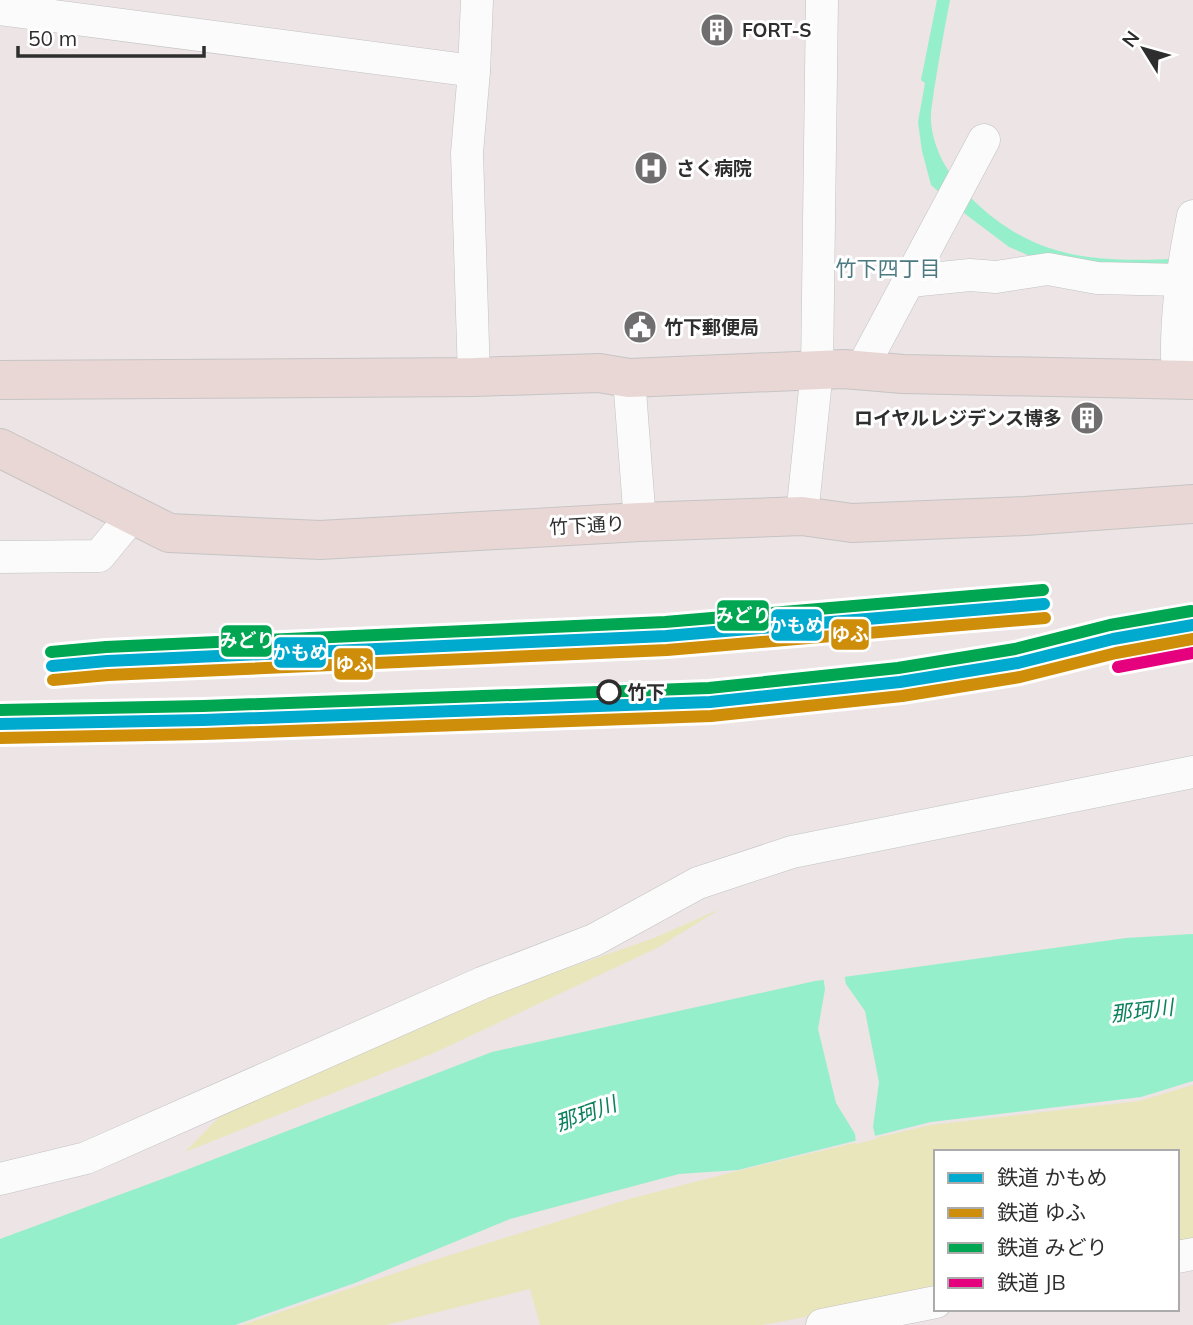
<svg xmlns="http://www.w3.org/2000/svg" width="1193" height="1325" font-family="Mulish,'Noto Sans JP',sans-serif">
  <rect width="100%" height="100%" fill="#ece4e5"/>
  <g fill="#e9e6bc">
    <polygon points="720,909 659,947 434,1053 185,1152 224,1112 490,995 654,938"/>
    <polygon points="1193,1085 1193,1246 1177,1250 1177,1152 936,1152 936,1293 762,1325 540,1325 530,1289 386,1325 242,1325 428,1262 629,1199 733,1172 930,1125 1139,1101"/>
  </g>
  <g fill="#96efcb">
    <path d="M937 0H950C944 30 939 60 934 90 933 100 930 112 931 122 934 154 951 178 973 200 1040 265 1106 262 1193 258V272L1044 262 1009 247 956 207 931 185 922 151 918 122 925 83 921 80Z"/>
    <polygon points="1193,934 1193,1081 1141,1097 931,1122 738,1170 679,1174 510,1219 355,1283 235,1325 0,1325 0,1239 173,1175 492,1052 815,981 1126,938"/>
  </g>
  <polygon fill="#ece4e5" points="844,973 846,984 865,1011 879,1082 873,1127 876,1139 856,1144 855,1134 836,1103 818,1029 825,989 823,976"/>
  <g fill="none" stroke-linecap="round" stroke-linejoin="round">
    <defs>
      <g id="minor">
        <polyline points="0,9 474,71"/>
        <polyline points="910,281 970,275 996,277 1048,269 1097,278 1181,280 1193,278"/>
        <polyline points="861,370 984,140"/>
        <polyline points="474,377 467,153 474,71 477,0"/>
        <polyline points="629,378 640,522"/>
        <path d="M1178 380C1174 324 1182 271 1193 216"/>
        <polyline points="802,516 817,370 822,0"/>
        <polyline points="0,557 99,556 132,516"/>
        <polyline points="0,1179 86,1158 482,983 594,940 698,883 792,852 1193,772"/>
        <polyline points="1177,1257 1193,1254"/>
        <polyline points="822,1325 936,1302"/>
      </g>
      <g id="major">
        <polyline points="0,380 474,377 599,373 629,378 844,369 903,374 1193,380"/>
        <polyline points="0,448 169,533 320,540 640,522 802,516 852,523 1025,516 1193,504"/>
      </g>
    </defs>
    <use href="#minor" stroke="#c2c2c2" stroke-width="33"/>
    <use href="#major" stroke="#c6c4c4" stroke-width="40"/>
    <use href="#minor" stroke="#fcfbfb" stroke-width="32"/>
    <use href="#major" stroke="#e9d7d6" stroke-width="38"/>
    <defs>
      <g id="rail-1">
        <polyline points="52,666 107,661 666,636 1044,604"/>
        <polyline points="0,724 203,720 710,702 900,682 1018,663 1113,639 1193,625"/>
      </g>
      <g id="rail-2">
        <polyline points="53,680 108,675 667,650 1045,618"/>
        <polyline points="0,738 203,734 711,716 902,696 1020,677 1116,653 1193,639"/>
      </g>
      <g id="rail-3">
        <polyline points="51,652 106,647 665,622 1043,590"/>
        <polyline points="0,710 203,706 709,688 898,668 1015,649 1110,625 1191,611"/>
      </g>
      <polyline id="rail-4" points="1118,667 1193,653"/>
    </defs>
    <use href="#rail-1" stroke="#fff" stroke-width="18"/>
    <use href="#rail-2" stroke="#fff" stroke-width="18"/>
    <use href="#rail-3" stroke="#fff" stroke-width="18"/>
    <use href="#rail-4" stroke="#fff" stroke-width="18"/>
    <use href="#rail-1" stroke="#00a9ce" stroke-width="12"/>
    <use href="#rail-2" stroke="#cf8e09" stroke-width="12"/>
    <use href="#rail-3" stroke="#00a651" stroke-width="12"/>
    <use href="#rail-4" stroke="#e5007d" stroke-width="12"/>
  </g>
  <defs>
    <symbol id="building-disc" viewBox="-11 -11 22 22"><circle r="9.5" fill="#706e6e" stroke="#fff"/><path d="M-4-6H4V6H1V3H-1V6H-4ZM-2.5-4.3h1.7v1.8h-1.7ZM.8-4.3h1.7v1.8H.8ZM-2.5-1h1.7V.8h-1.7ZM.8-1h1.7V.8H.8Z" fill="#fff"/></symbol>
    <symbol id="hospital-disc" viewBox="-11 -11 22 22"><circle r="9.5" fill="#706e6e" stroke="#fff"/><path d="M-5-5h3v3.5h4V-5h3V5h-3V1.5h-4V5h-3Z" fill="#fff"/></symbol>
    <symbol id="civic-disc" viewBox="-11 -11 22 22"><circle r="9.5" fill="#706e6e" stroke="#fff"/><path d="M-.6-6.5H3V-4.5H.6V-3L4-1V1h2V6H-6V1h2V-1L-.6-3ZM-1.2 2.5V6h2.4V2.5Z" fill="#fff"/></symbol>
  </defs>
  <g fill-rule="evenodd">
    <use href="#building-disc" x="698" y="11" width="38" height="38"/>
    <use href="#hospital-disc" x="632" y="149" width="38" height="38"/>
    <use href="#civic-disc" x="621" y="308" width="38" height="38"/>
    <use href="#building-disc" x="1068" y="399" width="38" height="38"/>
  </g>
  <circle fill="#fff" stroke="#2e2e2e" stroke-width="3.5" cx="609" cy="692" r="11"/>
  <g text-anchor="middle" stroke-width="6" stroke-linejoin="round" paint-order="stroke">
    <g font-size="19" font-weight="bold" fill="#2e2e2e" stroke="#fff" text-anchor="start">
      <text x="742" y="37">FORT-S</text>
      <text x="676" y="175">さく病院</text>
      <text x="664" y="334">竹下郵便局</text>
      <text x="1062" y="425" text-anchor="end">ロイヤルレジデンス博多</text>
    </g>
    <g font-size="19" fill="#2e2e2e" stroke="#fff">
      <text transform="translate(587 525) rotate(-3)" y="7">竹下通り</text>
    </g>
    <g font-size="19" font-weight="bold" fill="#2e2e2e" stroke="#fff" text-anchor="start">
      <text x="627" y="699">竹下</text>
    </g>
    <g font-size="21" fill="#4b7981" stroke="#fff">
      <text x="888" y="276">竹下四丁目</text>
    </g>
    <g font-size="21" font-style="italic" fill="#0a825b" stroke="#fff">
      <text transform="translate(1142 1011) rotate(-7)" y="7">那珂川</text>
      <text transform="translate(586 1114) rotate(-20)" y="7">那珂川</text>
    </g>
  </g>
  <g stroke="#fff" stroke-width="2.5">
    <rect x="716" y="599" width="54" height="33" rx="7" fill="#00a651"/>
    <rect x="770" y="608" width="53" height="34" rx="7" fill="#00a9ce"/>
    <rect x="830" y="618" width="40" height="33" rx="7" fill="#cf8e09"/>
    <rect x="220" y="624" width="53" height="34" rx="7" fill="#00a651"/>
    <rect x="273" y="636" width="54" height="33" rx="7" fill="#00a9ce"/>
    <rect x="333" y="647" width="41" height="34" rx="7" fill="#cf8e09"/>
  </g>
  <g font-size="19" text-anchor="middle" font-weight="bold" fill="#fff">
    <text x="743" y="622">みどり</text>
    <text x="796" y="632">かもめ</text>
    <text x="850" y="641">ゆふ</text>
    <text x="247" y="647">みどり</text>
    <text x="300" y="659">かもめ</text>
    <text x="354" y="671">ゆふ</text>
  </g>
  <rect x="934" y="1150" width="245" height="161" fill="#ffffff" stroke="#ababab" stroke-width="2"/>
  <rect x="948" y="1173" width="35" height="10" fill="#00a9ce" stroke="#ababab" stroke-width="2"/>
  <text x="997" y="1185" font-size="21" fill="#2e2e2e">鉄道 かもめ</text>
  <rect x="948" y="1208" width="35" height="10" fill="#cf8e09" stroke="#ababab" stroke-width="2"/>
  <text x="997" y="1220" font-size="21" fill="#2e2e2e">鉄道 ゆふ</text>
  <rect x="948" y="1243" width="35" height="10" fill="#00a651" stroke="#ababab" stroke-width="2"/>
  <text x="997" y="1255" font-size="21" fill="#2e2e2e">鉄道 みどり</text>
  <rect x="948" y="1278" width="35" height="10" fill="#e5007d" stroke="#ababab" stroke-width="2"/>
  <text x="997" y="1290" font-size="21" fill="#2e2e2e">鉄道 JB</text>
  <g transform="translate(1144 49) rotate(307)" stroke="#ffffff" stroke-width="5" paint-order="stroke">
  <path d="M0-5L12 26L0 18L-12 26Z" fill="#2e2e2e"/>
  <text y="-10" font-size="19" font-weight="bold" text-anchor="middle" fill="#2e2e2e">N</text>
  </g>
  <path d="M18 46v10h186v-10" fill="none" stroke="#2e2e2e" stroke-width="3.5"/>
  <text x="28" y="46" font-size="21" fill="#2e2e2e" stroke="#ffffff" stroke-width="5" paint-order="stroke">50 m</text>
</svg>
